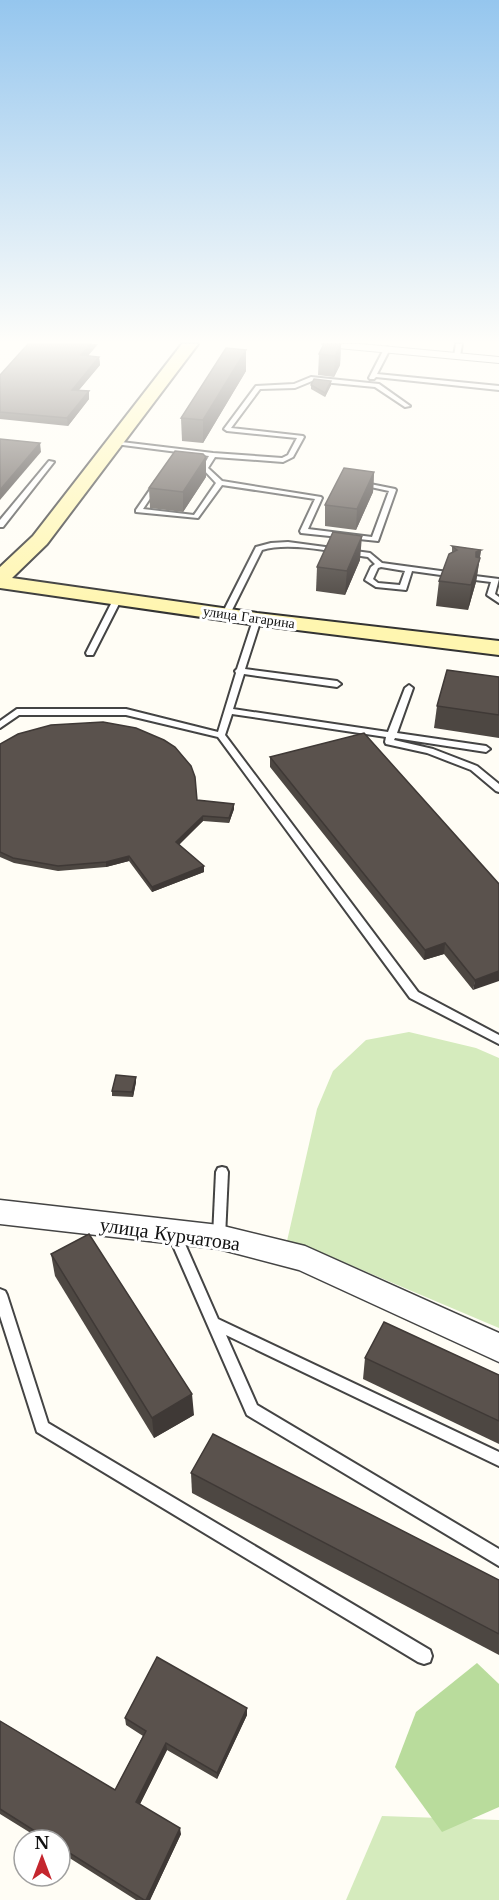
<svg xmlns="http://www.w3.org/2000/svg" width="499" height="1900" font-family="'Libre Baskerville',serif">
  <rect width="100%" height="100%" fill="#fffdf5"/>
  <g fill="#d5ebbd">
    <polygon points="409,1032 476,1048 499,1058 499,1328 322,1253 287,1241 317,1109 333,1071 366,1040"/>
    <polygon points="382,1816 499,1820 499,1900 346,1900"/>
  </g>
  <polygon fill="#b9dc9c" points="477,1663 499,1684 499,1807 442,1832 395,1767 416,1712"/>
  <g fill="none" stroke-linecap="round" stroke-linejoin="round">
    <defs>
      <g id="service">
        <polygon points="456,344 462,344 460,356 457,358 454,356"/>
        <polygon points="387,347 390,349 377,374 499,386 499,390 376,377 374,379 370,379 369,378 384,349"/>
        <polygon points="311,377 379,384 410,406 405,407 375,387 312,381 295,388 260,389 231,428 303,436 304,437 293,457 283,462 215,457 208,468 222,481 321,497 322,498 308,529 372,537 389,491 357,484 360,482 395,489 396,490 378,541 301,533 300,531 315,499 222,485 198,518 136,512 136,510 156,481 158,480 161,482 143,509 194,515 216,483 202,468 209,456 115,444 113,443 113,441 213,453 282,458 288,455 297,438 227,431 224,429 256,386 294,384"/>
        <polygon points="49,461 54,462 3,527 0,527 0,520"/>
        <path d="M288 542 370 553 382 563 448 572 452 574 448 576 412 571 406 590 376 587 365 580 371 567 375 564 368 557C337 553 291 541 262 550L229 616H223L222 614 256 547 271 543ZM381 567 405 571 400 585 378 583 373 579 378 568Z"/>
        <polygon points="475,576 499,579 495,594 499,597 499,603 487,595 491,582 475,580"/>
        <polygon points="115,596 122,598 94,653 93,655 87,655 86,653"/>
        <polygon points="254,617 260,617 261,619 245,669 337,681 341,684 337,687 244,674 233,709 388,732 405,688 409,685 413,688 397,733 486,746 490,749 486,752 395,738 394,740 433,749 477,766 499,784 499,792 496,791 471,770 427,753 386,744 385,742 386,737 232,714 225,735 418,992 499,1035 499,1044 410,998 218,737 126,715 19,715 0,728 0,721 17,709 126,709 218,732 236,673 235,671 237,669"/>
        <polygon points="222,1167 226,1168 228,1172 225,1237 224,1241 219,1242 214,1241 213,1237 216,1172 218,1168"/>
        <polygon points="173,1227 178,1228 218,1319 499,1452 499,1466 226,1335 257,1405 499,1549 499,1566 247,1415 167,1232 168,1228"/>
        <polygon points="0,1289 5,1291 7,1295 48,1423 430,1650 432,1656 430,1662 424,1664 418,1662 37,1432 0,1316"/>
      </g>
      <polygon id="minor" points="322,344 360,344 499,357 499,363 327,347"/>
      <polygon id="tertiary" points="0,1200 219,1225 305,1246 499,1333 499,1362 299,1270 219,1249 0,1224"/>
      <polygon id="secondary" points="182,344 198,344 47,544 12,578 257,613 499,641 499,655 257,625 0,588 0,567 33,536"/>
    </defs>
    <use href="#service" stroke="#444" stroke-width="4"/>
    <use href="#minor" stroke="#444" stroke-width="2"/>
    <use href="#tertiary" stroke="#444" stroke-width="3"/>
    <use href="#secondary" stroke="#333" stroke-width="4"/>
    <use href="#service" fill="#fff" fill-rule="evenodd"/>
    <use href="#minor" fill="#fff" fill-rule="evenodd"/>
    <use href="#tertiary" fill="#fff" fill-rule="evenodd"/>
    <use href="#secondary" fill="#fff6b0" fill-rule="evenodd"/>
  </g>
  <g fill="#4d4742">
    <polygon points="28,344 98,344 88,356 99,357 100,365 79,390 89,399 68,426 0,419 0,375"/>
    <polygon points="341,344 340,365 334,377 318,375 319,354"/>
    <polygon points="246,350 246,371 203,443 182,441 181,418"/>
    <polygon points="331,381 331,385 325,397 311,389 311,385"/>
    <polygon points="374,472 373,492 356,530 325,526 325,505"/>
    <polygon points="206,477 183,512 150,508 149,488"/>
    <polygon points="452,546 481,550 476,582 468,610 436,606 439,581 452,553"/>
    <polygon points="360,560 345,595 316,591 317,567"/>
    <polygon points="499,677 499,738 434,728 437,706"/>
    <polygon points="0,744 197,800 234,809 229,823 203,821 179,844 204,872 152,892 129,861 106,867 58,871 14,863 0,857"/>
    <polygon points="270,757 499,884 473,990 444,954 424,960 270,767"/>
    <polygon points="136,1077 136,1082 133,1097 112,1096 112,1091"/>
    <polygon points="51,1254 194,1415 154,1438 55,1276"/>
    <polygon points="365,1358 499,1375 499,1444 363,1379"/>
    <polygon points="191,1473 499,1580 499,1655 192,1493"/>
    <polygon points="247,1708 247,1715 217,1779 167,1750 140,1804 181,1834 150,1900 136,1900 60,1852 60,1840 42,1840 0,1814 0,1721 115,1790 143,1736 126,1725 125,1718"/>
  </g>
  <g fill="#3f3936">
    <polygon points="91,344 98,344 81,363 81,355"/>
    <polygon points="341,344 340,365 334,377 335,356"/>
    <polygon points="246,350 246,371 203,443 203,420"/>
    <polygon points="99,357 100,365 73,397 72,390"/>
    <polygon points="331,381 331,385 325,397 325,393"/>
    <polygon points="89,391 89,399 68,426 67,418"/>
    <polygon points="40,443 41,452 0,500 0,490"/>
    <polygon points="206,457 206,477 183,512 183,492"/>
    <polygon points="374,472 373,492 356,530 357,509"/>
    <polygon points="362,536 360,560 345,595 347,571"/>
    <polygon points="481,550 476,582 468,610 476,552"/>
    <polygon points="234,804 234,809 229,823 229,818"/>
    <polygon points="203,816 203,821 177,847 176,842"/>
    <polygon points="129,856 129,861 106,867 106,862"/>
    <polygon points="204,866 204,872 152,892 152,887"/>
    <polygon points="445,943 444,954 424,960 425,950"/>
    <polygon points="499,971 499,981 473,990 475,980"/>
    <polygon points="136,1077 136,1082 133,1097 132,1092"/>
    <polygon points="192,1394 194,1415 154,1438 152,1418"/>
    <polygon points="247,1708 247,1715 217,1779 217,1773"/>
    <polygon points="166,1743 167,1750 138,1808 136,1802"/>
    <polygon points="180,1828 181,1834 150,1900 146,1900"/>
  </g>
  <g fill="#5a524d" stroke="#3f3936" stroke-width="1.5">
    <polygon points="28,344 91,344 81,355 99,357 72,390 89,391 67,418 0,412 0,375"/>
    <polygon points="324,344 341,344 335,356 319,354"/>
    <polygon points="226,348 246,350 203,420 181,418"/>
    <polygon points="314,379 331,381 325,393 311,385"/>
    <polygon points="0,439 40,443 0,490"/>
    <polygon points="175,451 203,454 206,457 183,492 149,488"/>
    <polygon points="344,468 374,472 357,509 325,505"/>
    <polygon points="333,532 362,536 347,571 317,567"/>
    <polygon points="452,546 481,550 476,552 476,557 480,558 471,585 439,581 449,554 457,550"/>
    <polygon points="447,670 499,677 499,715 437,706"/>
    <polygon points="103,722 136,728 164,740 175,747 191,766 195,777 197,800 234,804 229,818 203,816 176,842 204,866 152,887 129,856 106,862 58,866 13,858 0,852 0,744 18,734 51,725"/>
    <polygon points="364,733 499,884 499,971 475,980 445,943 425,950 270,757"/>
    <polygon points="116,1075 136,1077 132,1092 112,1091"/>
    <polygon points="89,1234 192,1394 152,1418 51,1254"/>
    <polygon points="384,1322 499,1375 499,1421 365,1358"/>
    <polygon points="213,1434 499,1580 499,1634 191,1473"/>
    <polygon points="157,1657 247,1708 217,1773 166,1743 136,1802 180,1828 146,1900 144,1900 60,1847 60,1840 49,1840 0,1809 0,1721 115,1790 146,1731 125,1718"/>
  </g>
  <linearGradient id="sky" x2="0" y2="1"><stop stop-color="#95c6ee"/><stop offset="0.56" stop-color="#fffefa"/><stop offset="1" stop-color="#fffefa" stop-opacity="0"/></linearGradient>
  <rect width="499" height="610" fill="url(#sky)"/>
  <g text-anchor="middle" stroke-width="6" stroke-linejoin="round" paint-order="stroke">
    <g font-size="14" fill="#111" stroke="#fff">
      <text transform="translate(249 617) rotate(8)" y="5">улица Гагарина</text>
    </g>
    <g font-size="20" fill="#111" stroke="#fff">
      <text transform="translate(170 1234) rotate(8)" y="7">улица Курчатова</text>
    </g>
  </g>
  <g transform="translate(42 1858)"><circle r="28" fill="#ffffff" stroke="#a0a0a0" stroke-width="1.5"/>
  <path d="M0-4.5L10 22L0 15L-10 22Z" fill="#c4262e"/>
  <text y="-9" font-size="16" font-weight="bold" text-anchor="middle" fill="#111111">N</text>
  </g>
</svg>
